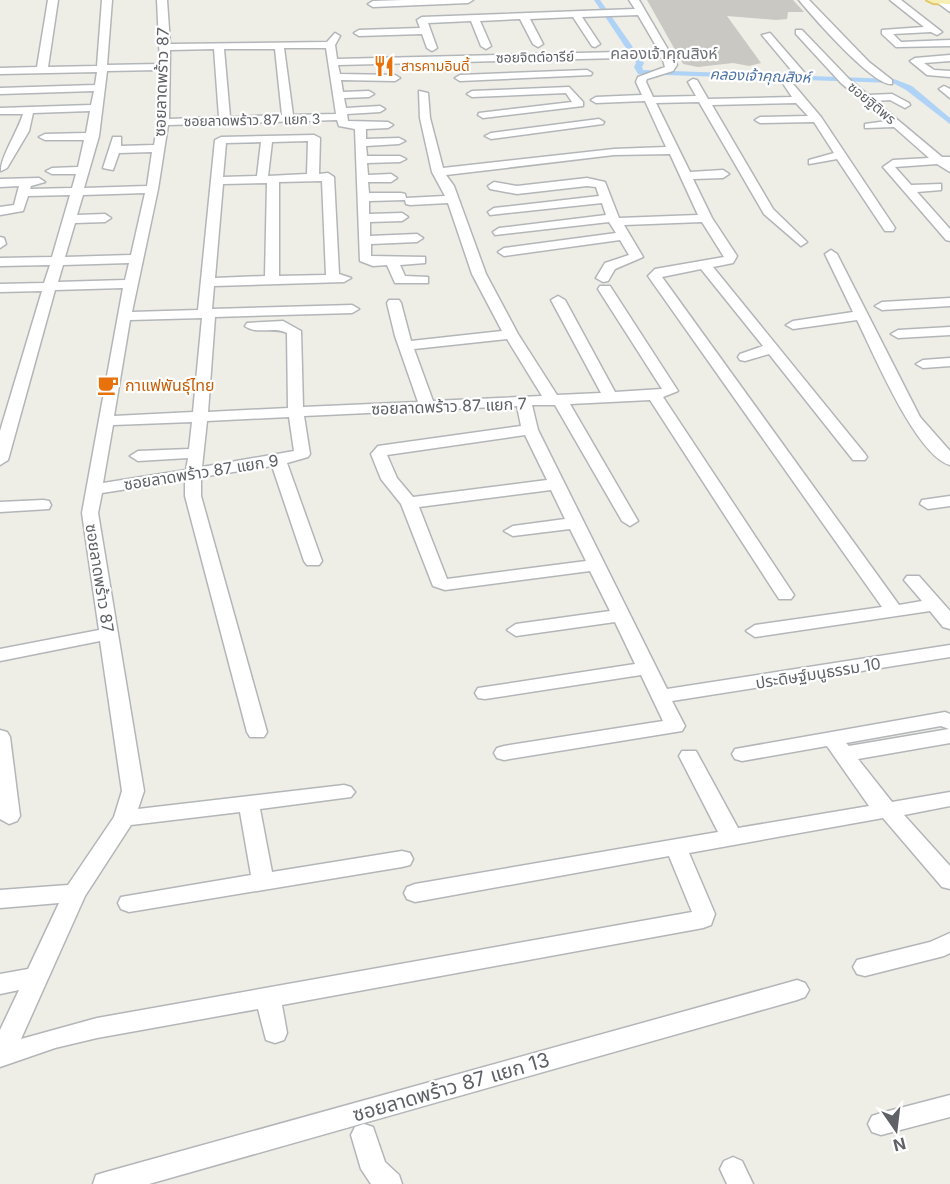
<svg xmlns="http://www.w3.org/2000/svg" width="950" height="1184" font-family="Inter,'Noto Sans Thai',sans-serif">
  <rect width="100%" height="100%" fill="#eeede6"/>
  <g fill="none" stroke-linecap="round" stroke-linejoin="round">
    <polygon fill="#afd3f6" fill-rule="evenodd" points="594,0 600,0 644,63 642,67 643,70 894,79 912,86 950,118 950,124 906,90 893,83 638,74 634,67 636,63"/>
  </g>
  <polygon fill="#cac8c3" points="647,0 793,0 804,12 788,12 787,19 776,20 727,16 761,63 749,66 733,63 698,67 683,64"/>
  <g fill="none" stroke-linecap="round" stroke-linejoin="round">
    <defs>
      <g id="minor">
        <path d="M48 0H58L48 67 97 66 102 0H112L107 65 160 64 157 0H167L170 44 327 42 335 33 340 36 335 45 337 59 659 51 638 15 582 17 600 44 595 47 592 46 573 17 530 19 543 44 538 47 533 44 520 19 480 21 491 46 486 49 481 46 471 21 428 23 437 48 432 51 427 48 422 34 359 36 354 33 359 30 420 28 417 20 422 17 635 9 629 0H639L677 65 673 71 647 79 646 82 653 97 696 96 688 82 693 79 697 80 708 99 792 97 782 82 797 77 762 35 770 33 809 78 793 84 821 117 895 228 893 231H885L837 159 809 164V160L834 153 814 122 760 123 755 120 760 117 808 116 796 103 712 105 773 209 807 242 801 246 764 214 699 102 656 103 690 172 723 170 729 174 723 178 693 179 712 218 737 256 733 263 713 267 865 454 867 457 865 460H853L769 354 745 361 740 360 738 357 740 354 763 346 701 269 662 277 899 605 922 601 904 580 907 576H919L950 611V629L943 627 930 611 755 637 746 631 755 625 882 607 648 276 655 269 724 257 702 222 624 225 643 257 615 269 608 281 603 282 596 278 605 263 629 255 620 240 504 256 498 252 504 248 616 233 609 222 495 235 493 232 499 228 606 215 602 203 490 215 488 212 494 208 599 196 596 187 587 186 517 194 490 189 488 186 494 182 517 186 587 178 605 182 619 218 698 215 670 154 614 155 446 175 454 186 486 274 518 334 557 395 601 393 551 300 558 296 565 300 615 392 662 389 598 289 600 286H610L678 391 663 397 794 595 791 599H779L650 400 570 404 638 521 630 526 622 521 555 405H532L538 430 667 689 950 645V657L672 701 685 726 682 731 504 760 497 758 494 753 497 748 504 746 663 721 641 675 485 699 478 698 475 693 478 688 485 687 635 664 615 622 516 636 507 630 516 624 610 611 590 571 445 590 433 586 401 504 381 479 371 454 378 446 521 426 517 406 304 416 310 454 308 457 287 463 322 561 319 565H307L304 561 272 466 201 477V496L267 732 264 737H250L247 732 185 496V480L102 493 98 513 144 791 138 809 344 785 351 787 355 792 351 797 260 809 272 872 402 851 410 853 413 859 410 865 402 867 129 912 121 909 118 903 121 897 251 875 240 812 131 825 85 896 21 1039 97 1018 692 912 669 856 415 902 407 899 404 893 407 887 415 884 718 832 679 756 682 751H696L738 828 869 806 827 746 742 761 735 759 732 754 735 749 945 712 950 714V743L858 759 892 802 950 792V806L904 815 950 866V889L942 887 883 818 689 853 715 914 711 925 703 928 282 1005 287 1033 284 1040 275 1043 266 1040 258 1009 97 1038 55 1048 0 1067V1030L19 990 0 994V974L28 969 59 903 0 908V890L68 885 114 817 122 791 100 641 0 661V649L99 630 82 513 123 288 55 290 8 460 0 465V431L42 291 0 292V284L44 283 50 265 0 266V258L52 257 70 195 28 196 23 211 0 215V207L14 205 19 186 0 187V179L39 178 45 182 31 186 30 189 72 188 76 174H52L46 171 52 168 78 167 84 140H45L39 137 45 134 86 133 90 111 33 113 29 131 7 168 1 171C0 158 18 131 23 114H0V108L91 105 94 91 0 94V88L95 85 97 72 0 74V68L37 67ZM284 48H326L336 114 293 115ZM214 49 219 117 169 119 170 50ZM224 49H275L282 115 230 117ZM662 57 665 67 638 77 636 82 642 95 596 97 591 100 596 103 645 101 666 147 614 149 443 168 430 118 428 93 419 91 420 118 432 172 445 196 406 198 405 194 401 193H369L368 182H391L397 178 391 174 368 175 367 163 400 162 406 159 400 156H367L366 146 399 144 405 141 399 138 366 139V129L388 128 393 125 388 122 348 121 347 114 380 112 385 109 380 106 346 108 344 98 369 97 374 94 369 91 343 92 341 80 395 81 400 78 395 75 340 74 338 65ZM159 70 158 122 154 145 121 146V137H113L103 168 113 170 119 153 152 152 147 186 84 188 99 136 107 71ZM337 120 339 126 355 129 360 261 373 266 387 265 395 283H428V277L405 276 400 265 425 263V257L371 256V244L417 242 423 238 417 234 370 236V222L402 221 408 217 402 213 369 214V201L405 200 406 204 410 205 448 203 472 274 502 331 411 341 401 303 399 300H389L387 303 395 336 418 402 303 407 301 331 283 321 247 323 245 326C256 335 274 326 287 333L288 408 208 412 215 317 352 313 359 309 352 305 212 309 214 286 344 282 351 278 339 274 334 177 328 173 319 174 320 138 314 135 221 137 215 140 198 310 132 312 158 189 168 125ZM308 141 307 174 268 176 272 142ZM261 142 257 176 223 177 226 143ZM322 181 326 275 279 276V182ZM267 183 265 276 215 278 223 184ZM145 193 131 255 65 257 75 223 105 222 111 218 105 214 77 215 83 195ZM129 263 125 280 58 282 63 265ZM202 318 193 412 114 416 130 320ZM507 339 542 396 433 401 414 349ZM289 417 294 451 202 467 207 421ZM192 422 189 449 138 451 130 456 138 461 188 458 186 470 103 483 113 425ZM525 435 547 480 413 497 397 478 387 455ZM551 490 565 519 513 526 504 531 513 536 570 529 586 561 447 579 419 507ZM941 726 949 729 849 746 846 743Z"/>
        <polygon points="403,0 473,0 468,3 373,7 368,4 373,1"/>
        <path d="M799 0H809L869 62 892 80V84C874 87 812 16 799 0Z"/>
        <polygon points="890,0 901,0 942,32 937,35 931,32 893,34 901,42 950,40 950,46 896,47 882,34 882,30 924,27"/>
        <polygon points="934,0 945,0 950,4 950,12"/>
        <polygon points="796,30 802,30 849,79 868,95 892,94 909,103 910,105 905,108 890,100 875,101 942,157 950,157 950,172 937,164 895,167 911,185 941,184 941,190 917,192 950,229 950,241 946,240 883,167 893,160 929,158 894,127 865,128 865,124 887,121 841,83 796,34"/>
        <polygon points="950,55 950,61 924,63 934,70 950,71 950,77 927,75 910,61 915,58"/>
        <polygon points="587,70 592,73 591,75 460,81 455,78 460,75"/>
        <polygon points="944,86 950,89 950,98 939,89"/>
        <polygon points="569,87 583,102 583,106 483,118 478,115 479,113 572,102 566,93 472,97 467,94 472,91"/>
        <polygon points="599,119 604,122 603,124 491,139 485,136 491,133"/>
        <polygon points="0,237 4,238 6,244 0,248"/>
        <path d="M831 250 837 254 920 417 950 451V465C916 456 873 352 857 320L793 329 786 325 793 321 853 312 825 254Z"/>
        <polygon points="950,298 950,306 882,310 875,306 882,302"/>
        <polygon points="950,327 950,335 898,338 891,334 898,330"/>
        <polygon points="950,358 950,366 923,368 916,364 923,360"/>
        <polygon points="950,496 950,506 928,509 920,504 922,500"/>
        <polygon points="43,500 49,501 51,505 49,509 0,512 0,502"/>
        <polygon points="0,730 7,732 10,737 20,816 17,821 9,824 0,819"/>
        <polygon points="950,933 950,953 944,956 865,976 857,974 853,967 857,960 930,942"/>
        <polygon points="797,980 805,983 809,990 805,997 797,1000 149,1184 93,1184 96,1175 106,1172"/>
        <polygon points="950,1095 950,1117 881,1135 872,1132 868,1124 872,1116 881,1113"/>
        <polygon points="364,1124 373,1127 385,1162 399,1175 402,1184 371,1184 361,1169 351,1135 355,1127"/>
        <polygon points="733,1157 742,1161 753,1184 727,1184 720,1169 724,1161"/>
      </g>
      <polygon id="major" points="927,0 950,0 950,4 933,3"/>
    </defs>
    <use href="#minor" stroke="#b3b6b9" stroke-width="3"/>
    <use href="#major" stroke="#e2c86b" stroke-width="4"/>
    <use href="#minor" fill="#fff" fill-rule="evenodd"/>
    <use href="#major" fill="#f6efb3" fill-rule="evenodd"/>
  </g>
  <defs>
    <symbol id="restaurant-bare" viewBox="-9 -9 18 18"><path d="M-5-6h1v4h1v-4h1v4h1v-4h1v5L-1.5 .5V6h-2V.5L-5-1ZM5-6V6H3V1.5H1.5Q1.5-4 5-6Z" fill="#e8710a" stroke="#fff" stroke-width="2.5" paint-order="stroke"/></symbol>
    <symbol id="cafe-bare" viewBox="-9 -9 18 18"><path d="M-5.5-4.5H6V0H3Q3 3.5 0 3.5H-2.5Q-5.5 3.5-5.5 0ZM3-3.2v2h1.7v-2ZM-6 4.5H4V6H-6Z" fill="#e8710a" stroke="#fff" stroke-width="2.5" paint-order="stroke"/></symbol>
  </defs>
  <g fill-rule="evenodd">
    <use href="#restaurant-bare" x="369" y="51" width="30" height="30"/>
    <use href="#cafe-bare" x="93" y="370" width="30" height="30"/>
  </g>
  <g text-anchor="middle" stroke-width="4.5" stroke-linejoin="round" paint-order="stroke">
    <g font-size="14" fill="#5e6165" stroke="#fff">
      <text transform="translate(535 57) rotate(-1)" y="5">ซอยจิตต์อารีย์</text>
      <text transform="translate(872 103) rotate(40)" y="5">ซอยฐิติพร</text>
      <text transform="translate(252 120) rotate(-1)" y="5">ซอยลาดพร้าว 87 แยก 3</text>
    </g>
    <g font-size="14" fill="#c56008" stroke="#fff" text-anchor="start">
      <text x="401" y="71">สารคามอินดี้</text>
    </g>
    <g font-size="15" font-style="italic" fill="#4d73a6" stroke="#fff">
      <text transform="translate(760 76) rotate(2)" y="5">คลองเจ้าคุณสิงห์</text>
    </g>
    <g font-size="16" fill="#6f7277" stroke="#fff">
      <text x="664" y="59">คลองเจ้าคุณสิงห์</text>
    </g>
    <g font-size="16" fill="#5e6165" stroke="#fff">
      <text transform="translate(161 82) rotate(-88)" y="6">ซอยลาดพร้าว 87</text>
      <text transform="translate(449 406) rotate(-2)" y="6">ซอยลาดพร้าว 87 แยก 7</text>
      <text transform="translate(201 472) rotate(-9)" y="6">ซอยลาดพร้าว 87 แยก 9</text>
      <text transform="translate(100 578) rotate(81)" y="6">ซอยลาดพร้าว 87</text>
      <text transform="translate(818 673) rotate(-9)" y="6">ประดิษฐ์มนูธรรม 10</text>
    </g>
    <g font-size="16" fill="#c56008" stroke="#fff" text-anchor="start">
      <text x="125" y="391">กาแฟพันธ์ุไทย</text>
    </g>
    <g font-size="20" fill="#5e6165" stroke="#fff">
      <text transform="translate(451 1087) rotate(-16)" y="7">ซอยลาดพร้าว 87 แยก 13</text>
    </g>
  </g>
  <g transform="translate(896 1130) rotate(166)" stroke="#ffffff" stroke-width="4.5" paint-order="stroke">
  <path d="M0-4.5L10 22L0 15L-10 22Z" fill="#5e6165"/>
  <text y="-9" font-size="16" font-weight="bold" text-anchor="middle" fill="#5e6165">N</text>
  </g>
</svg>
